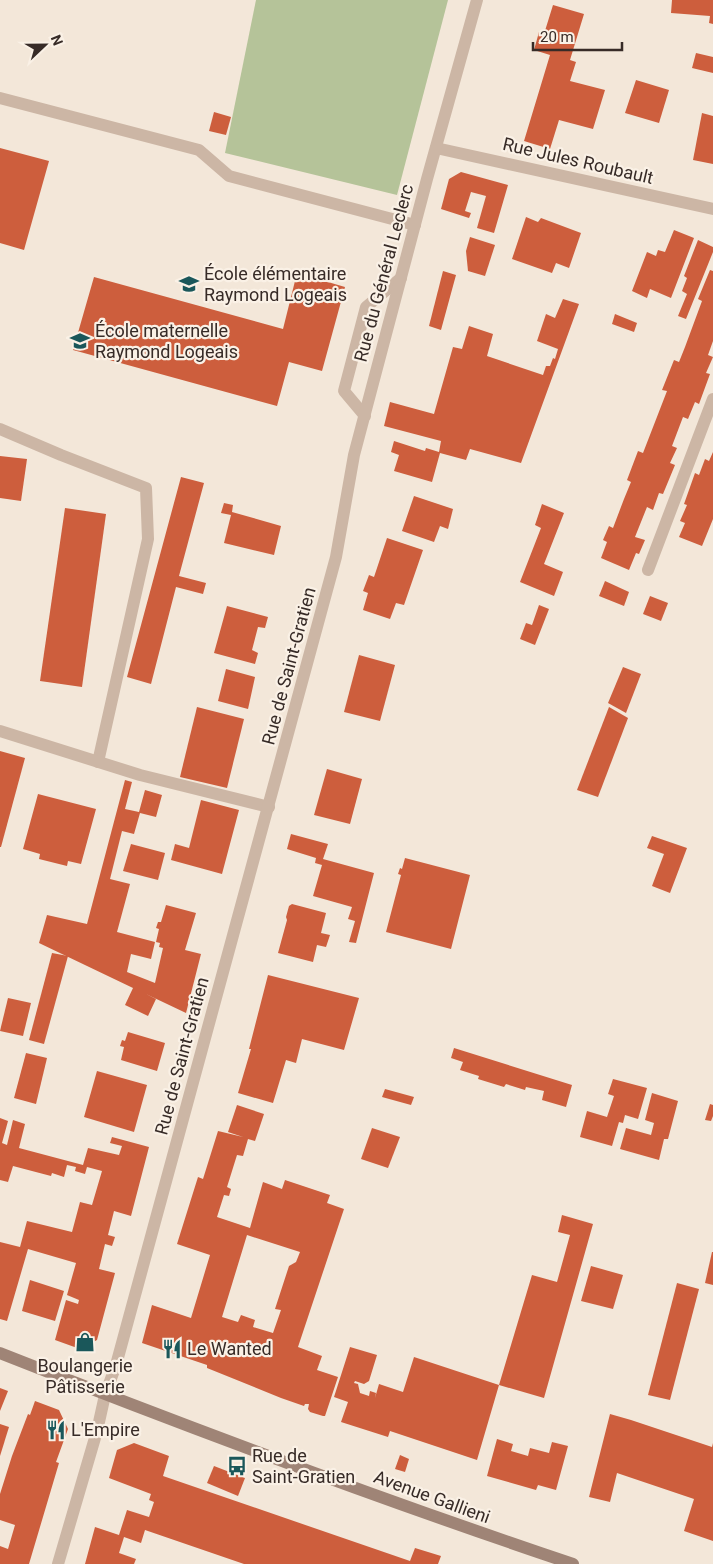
<svg xmlns="http://www.w3.org/2000/svg" width="713" height="1564" font-family="Roboto,sans-serif">
  <rect width="100%" height="100%" fill="#f3e7d9"/>
  <polygon fill="#b5c399" points="256,0 448,0 397,195 225,153"/>
  <g fill="#cd5e3d" fill-rule="evenodd">
    <polygon points="672,0 713,0 713,24 709,23 710,16 671,13"/>
    <polygon points="553,5 584,14 570,60 576,62 570,81 605,90 593,129 559,120 550,149 524,141 550,55 534,50 539,32 544,34"/>
    <polygon points="696,53 713,57 713,73 692,68"/>
    <polygon points="636,80 669,90 659,123 625,113"/>
    <polygon points="214,112 231,117 226,135 209,131"/>
    <polygon points="702,113 713,116 713,164 693,160"/>
    <polygon points="0,148 49,161 24,250 0,243"/>
    <polygon points="461,172 508,185 494,233 477,228 486,196 471,192 465,211 471,213 469,218 441,209 449,179"/>
    <polygon points="526,217 538,222 541,218 581,233 569,268 556,263 552,273 512,259"/>
    <polygon points="674,230 694,238 671,298 650,289 647,298 632,291 647,252 656,256 658,250 665,252"/>
    <polygon points="470,237 495,245 485,276 468,271 466,251"/>
    <polygon points="698,240 713,247 713,252 686,319 678,316 687,294 682,291 687,278 684,276"/>
    <polygon points="710,270 713,271 713,341 708,355 713,357 706,373 710,374 699,404 695,402 688,419 683,417 672,446 677,448 670,463 675,465 663,494 659,493 653,510 647,507 635,537 645,540 639,554 636,553 629,570 601,558 607,542 603,540 609,526 613,528 624,499 631,482 627,480 638,451 643,453 667,391 662,390 674,360 679,362 685,347 702,301 698,299"/>
    <polygon points="443,271 456,275 441,330 429,326"/>
    <polygon points="297,273 345,287 322,371 289,362 277,406 73,350 94,277 283,329"/>
    <polygon points="563,299 579,304 521,463 470,449 466,460 440,453 432,482 394,471 399,455 391,452 394,441 425,451 426,448 439,452 441,441 384,426 390,402 434,414 453,347 462,349 469,326 493,334 487,356 543,375 546,366 550,366 553,358 555,359 558,349 537,341 546,314 555,318"/>
    <polygon points="615,314 637,323 634,332 612,324"/>
    <polygon points="713,452 713,519 702,546 679,537 685,523 680,521 687,505 684,504 695,473 699,475 705,459 709,461"/>
    <polygon points="0,456 27,459 21,501 0,498"/>
    <polygon points="181,477 204,483 179,576 206,583 203,594 176,587 151,684 127,677"/>
    <polygon points="414,496 453,509 448,529 440,526 434,542 402,531"/>
    <polygon points="224,503 233,505 232,512 281,526 274,555 224,543 231,515 221,513"/>
    <polygon points="542,504 564,513 544,564 563,572 554,596 520,582 541,528 535,525"/>
    <polygon points="65,508 106,514 82,687 40,681"/>
    <polygon points="387,538 423,550 404,605 396,603 390,619 363,610 368,593 363,591 369,575 374,577"/>
    <polygon points="605,581 629,592 624,606 599,596"/>
    <polygon points="650,596 668,603 661,621 643,614"/>
    <polygon points="539,605 549,609 535,645 520,639 526,623 532,625"/>
    <polygon points="227,606 268,617 265,628 258,627 252,650 258,653 255,664 214,653"/>
    <polygon points="359,655 395,665 380,721 344,712"/>
    <polygon points="623,667 641,674 626,713 608,703"/>
    <polygon points="226,669 255,677 248,709 218,701"/>
    <polygon points="197,707 244,719 227,788 180,777"/>
    <polygon points="609,707 628,718 598,797 577,790"/>
    <polygon points="0,751 25,758 1,847 0,847"/>
    <polygon points="327,769 362,779 350,824 314,815"/>
    <polygon points="125,780 132,782 125,809 139,812 145,790 162,795 156,817 140,813 134,834 122,831 110,879 130,884 117,932 155,942 151,959 131,954 127,972 155,983 163,948 159,947 160,943 156,942 159,929 156,928 158,922 161,922 166,905 196,913 185,950 201,954 186,1013 146,994 156,999 148,1016 125,1005 133,988 39,943 47,915 87,924"/>
    <polygon points="38,794 96,809 81,864 68,861 67,866 39,859 40,854 23,849"/>
    <polygon points="201,800 239,810 222,874 171,860 175,844 189,848"/>
    <polygon points="291,834 328,844 323,859 374,873 356,943 349,942 355,921 348,919 352,907 313,896 322,865 315,863 316,858 287,849"/>
    <polygon points="652,836 687,848 670,893 652,886 664,854 647,848"/>
    <polygon points="131,844 165,853 158,880 123,871"/>
    <polygon points="405,858 470,875 451,949 386,932 401,875 398,874 400,868 402,869"/>
    <polygon points="292,904 326,913 321,933 330,935 326,947 317,945 313,962 278,953 287,920 286,917 289,906"/>
    <polygon points="52,953 68,956 44,1044 29,1040"/>
    <polygon points="268,975 359,998 344,1050 302,1039 296,1063 286,1060 273,1103 238,1093 251,1049 249,1049"/>
    <polygon points="8,998 31,1003 23,1036 0,1031"/>
    <polygon points="128,1032 165,1043 157,1071 121,1060 124,1047 120,1046 122,1040 125,1041"/>
    <polygon points="454,1048 572,1085 566,1107 542,1100 544,1091 526,1087 525,1090 506,1084 504,1087 478,1079 479,1076 460,1070 463,1062 451,1058"/>
    <polygon points="26,1053 47,1058 36,1104 14,1098"/>
    <polygon points="97,1071 147,1085 134,1132 84,1117"/>
    <polygon points="613,1079 647,1088 638,1119 625,1115 623,1123 619,1122 612,1146 580,1137 587,1111 607,1117 614,1096 608,1094"/>
    <polygon points="385,1089 414,1097 411,1105 382,1097"/>
    <polygon points="652,1093 678,1101 668,1139 664,1139 659,1160 620,1149 626,1128 651,1135 654,1123 645,1120"/>
    <polygon points="710,1104 713,1105 713,1116 711,1121 705,1120"/>
    <path d="M237 1105 264 1114 255 1141 248 1139 243 1156 237 1155 227 1187 231 1189 229 1196 224 1195 217 1217 250 1228 263 1182 282 1189 285 1180 330 1195 327 1203 344 1209 298 1347 322 1356 317 1370 338 1377 325 1416H323L310 1412 308 1409 309 1404H305L304 1406 281 1398 207 1368V1365L142 1343 152 1305 191 1318 210 1255 177 1244 198 1177 203 1179 218 1131 243 1137 228 1132ZM247 1235 300 1252 296 1262 289 1266 275 1309 281 1310 273 1333 253 1327 255 1320 241 1315 238 1322 222 1317Z"/>
    <polygon points="0,1118 8,1121 2,1143 7,1145 13,1120 25,1124 19,1148 83,1165 88,1148 119,1155 122,1146 110,1143 112,1137 149,1147 131,1216 114,1211 108,1235 115,1237 112,1246 105,1244 99,1269 115,1273 97,1340 80,1349 55,1340 66,1300 78,1304 79,1300 67,1295 76,1263 28,1249 7,1321 0,1319 0,1242 20,1247 27,1221 72,1232 80,1202 92,1205 102,1171 87,1167 85,1174 75,1171 76,1167 67,1165 64,1177 52,1173 51,1176 13,1166 8,1182 0,1180"/>
    <polygon points="372,1128 400,1137 388,1168 361,1159"/>
    <polygon points="562,1215 593,1224 544,1398 499,1385 532,1275 557,1282 570,1235 558,1232"/>
    <polygon points="712,1252 713,1252 713,1285 705,1283"/>
    <polygon points="591,1266 623,1275 613,1309 581,1301"/>
    <polygon points="30,1280 64,1291 55,1321 22,1311"/>
    <polygon points="677,1283 699,1289 670,1400 648,1395"/>
    <polygon points="350,1347 377,1355 369,1381 364,1384 355,1381 354,1383 358,1384 360,1393 369,1396 370,1391 376,1393 375,1398 379,1384 403,1392 414,1357 499,1385 477,1460 390,1431 388,1437 341,1422 348,1402 334,1397"/>
    <polygon points="0,1388 8,1391 0,1411"/>
    <polygon points="35,1401 59,1410 68,1429 56,1462 59,1463 29,1564 0,1564 0,1546 8,1549 15,1525 0,1520 0,1494 12,1456 28,1414 30,1415"/>
    <polygon points="610,1414 631,1420 712,1447 713,1443 713,1541 684,1531 694,1499 617,1473 610,1502 589,1497"/>
    <polygon points="0,1424 9,1427 0,1456"/>
    <polygon points="497,1439 513,1444 511,1451 528,1456 530,1448 549,1453 552,1442 568,1446 556,1490 538,1485 536,1490 487,1476"/>
    <polygon points="134,1443 169,1456 163,1476 410,1561 415,1548 441,1556 438,1564 244,1564 145,1530 141,1543 124,1537 119,1553 136,1559 134,1564 85,1564 95,1527 119,1535 127,1510 149,1517 154,1502 149,1500 151,1494 109,1478 117,1450"/>
    <polygon points="400,1455 409,1459 405,1472 395,1469"/>
    <polygon points="214,1466 245,1478 238,1496 207,1483"/>
  </g>
  <g fill="none" stroke-linecap="round" stroke-linejoin="round">
    <g stroke="#ccb6a5" stroke-width="12">
      <polyline points="0,98 199,150 229,176 415,225"/>
      <polyline points="365,416 344,391 366,307 401,278"/>
    </g>
    <g stroke="#ccb6a5" stroke-width="12">
      <polyline points="436,148 713,209"/>
      <polyline points="0,429 61,455 146,488 148,539 98,762"/>
      <polyline points="648,570 713,399"/>
      <polyline points="0,731 140,775 269,807"/>
      <polyline points="58,1564 97,1431 105,1395 116,1365 336,557 354,455 427,179 477,0"/>
    </g>
    <path stroke="#9f8476" stroke-width="12" d="M0 1353C190 1428 380 1499 573 1564"/>
  </g>
  <defs>
    <symbol id="school-bare" viewBox="-9 -9 18 18"><path d="M0-5L7-2L0 1L-7-2ZM-4 1L0 2.5L4 1V4Q0 6-4 4Z" fill="#1a575a" stroke="#faf1e6" stroke-width="2.5" paint-order="stroke"/></symbol>
    <symbol id="shop-bare" viewBox="-9 -9 18 18"><path d="M-5-2.5h2.3a2.7 3.5 0 0 1 5.4 0H5L5.5 6h-11ZM-1.5-2.5h3a1.5 2.3 0 0 0-3 0Z" fill="#1a575a" stroke="#faf1e6" stroke-width="2.5" paint-order="stroke"/></symbol>
    <symbol id="restaurant-bare" viewBox="-9 -9 18 18"><path d="M-5-6h1v4h1v-4h1v4h1v-4h1v5L-1.5 .5V6h-2V.5L-5-1ZM5-6V6H3V1.5H1.5Q1.5-4 5-6Z" fill="#1a575a" stroke="#faf1e6" stroke-width="2.5" paint-order="stroke"/></symbol>
    <symbol id="bus-bare" viewBox="-9 -9 18 18"><path d="M-5-6H5V4H4V6H2V4H-2V6H-4V4H-5ZM-3.5-4V0h7V-4ZM-3.5 1.2v1.5H-2V1.2ZM2 1.2v1.5H3.5V1.2Z" fill="#1a575a" stroke="#faf1e6" stroke-width="2.5" paint-order="stroke"/></symbol>
  </defs>
  <g fill-rule="evenodd">
    <use href="#school-bare" x="175" y="270" width="28" height="28"/>
    <use href="#school-bare" x="66" y="327" width="28" height="28"/>
    <use href="#shop-bare" x="71" y="1328" width="28" height="28"/>
    <use href="#restaurant-bare" x="158" y="1335" width="28" height="28"/>
    <use href="#restaurant-bare" x="42" y="1416" width="28" height="28"/>
    <use href="#bus-bare" x="223" y="1452" width="28" height="28"/>
  </g>
  <g text-anchor="middle" stroke-width="4.5" stroke-linejoin="round" paint-order="stroke">
    <g font-size="18" fill="#372b27" stroke="#faf1e6">
      <text transform="translate(578 161) rotate(13)" y="6">Rue Jules Roubault</text>
      <text transform="translate(384 273) rotate(-75)" y="6">Rue du Général Leclerc</text>
      <text transform="translate(289 666) rotate(-75)" y="6">Rue de Saint-Gratien</text>
      <text transform="translate(182 1056) rotate(-75)" y="6">Rue de Saint-Gratien</text>
      <text transform="translate(432 1497) rotate(20)" y="6">Avenue Gallieni</text>
    </g>
    <g font-size="18" fill="#372b27" stroke="#faf1e6" text-anchor="start">
      <text x="204" y="280">École élémentaire<tspan x="204" dy="21">Raymond Logeais</tspan></text>
      <text x="95" y="337">École maternelle<tspan x="95" dy="21">Raymond Logeais</tspan></text>
      <text x="187" y="1355">Le Wanted</text>
      <text x="85" y="1372" text-anchor="middle">Boulangerie<tspan x="85" dy="21">Pâtisserie</tspan></text>
      <text x="71" y="1436">L'Empire</text>
      <text x="252" y="1462">Rue de<tspan x="252" dy="21">Saint-Gratien</tspan></text>
    </g>
  </g>
  <g transform="translate(45 45) rotate(68)" stroke="#faf1e6" stroke-width="4" paint-order="stroke">
  <path d="M0-4L9 19L0 12L-9 19Z" fill="#372b27"/>
  <text y="-8" font-size="14" font-weight="bold" text-anchor="middle" fill="#372b27">N</text>
  </g>
  <path d="M533 42v8h89v-8" fill="none" stroke="#372b27" stroke-width="2.5"/>
  <text x="540" y="42" font-size="15" fill="#372b27" stroke="#faf1e6" stroke-width="4" paint-order="stroke">20 m</text>
</svg>
